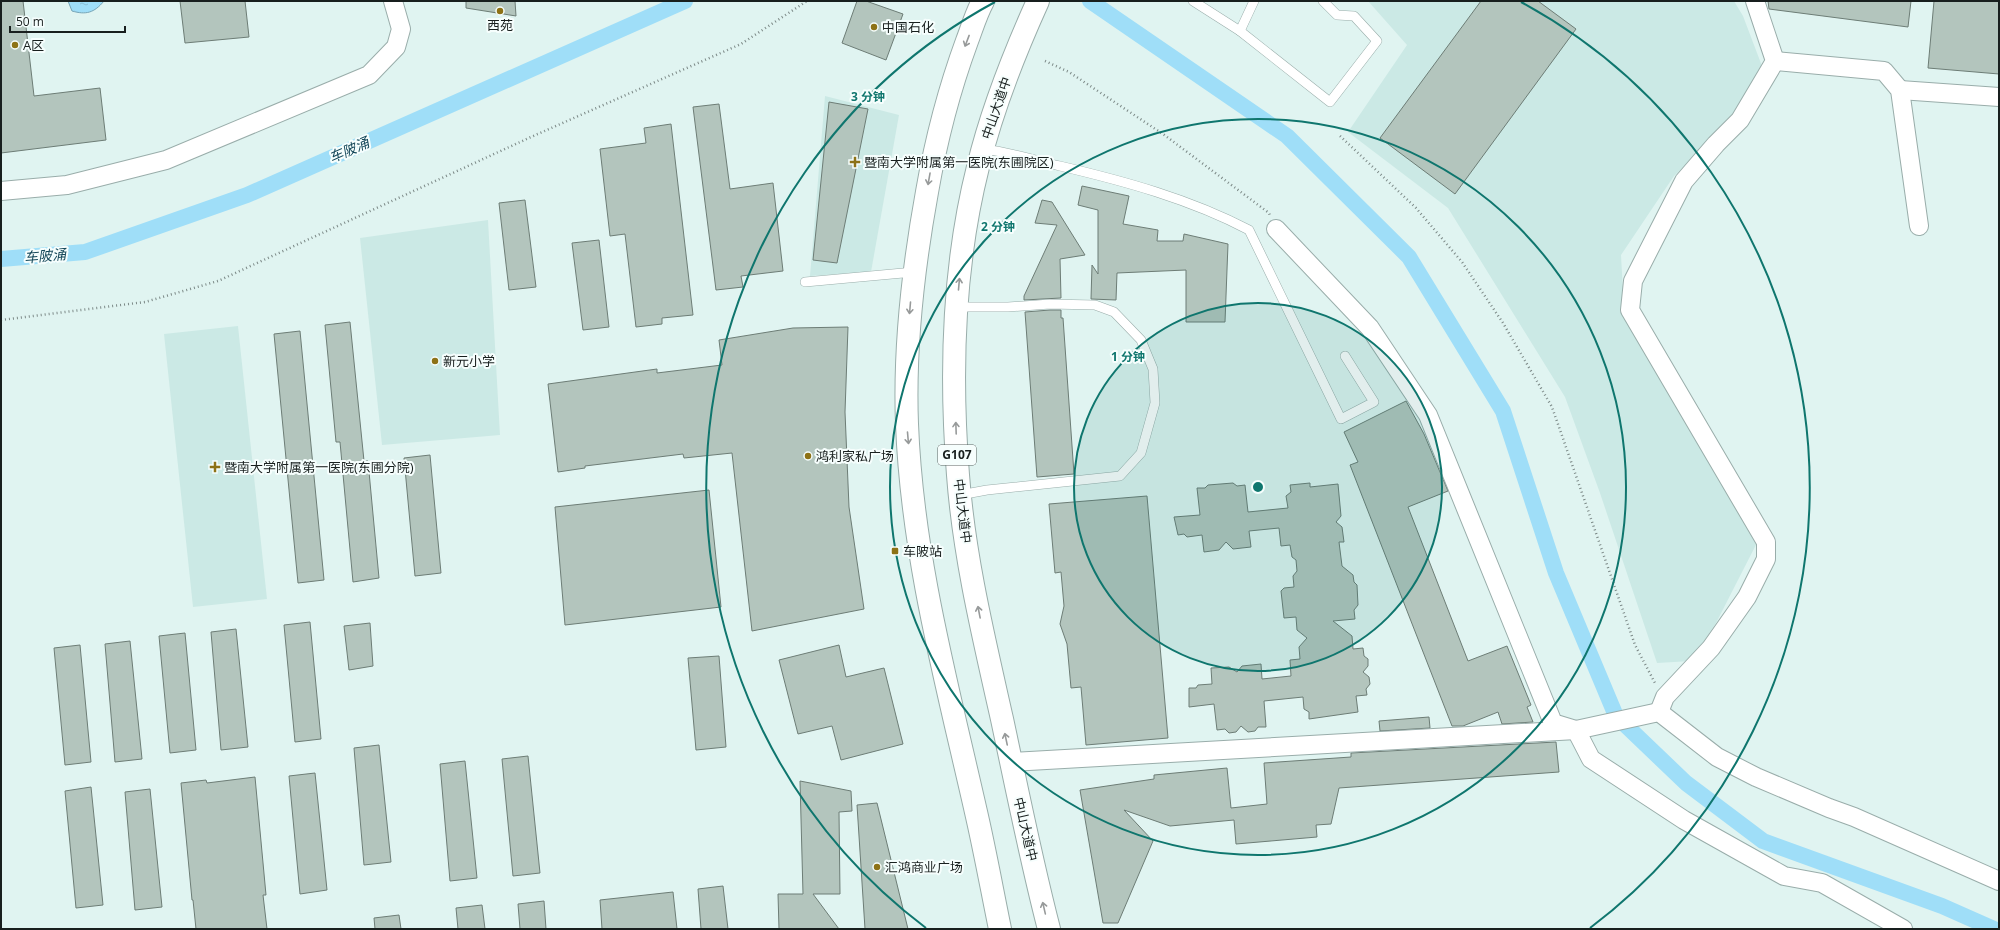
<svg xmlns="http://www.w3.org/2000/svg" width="2000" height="930" font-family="'Open Sans','Noto Sans SC',sans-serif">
  <defs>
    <pattern id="water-ripples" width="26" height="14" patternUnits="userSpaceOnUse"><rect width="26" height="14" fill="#9fdef8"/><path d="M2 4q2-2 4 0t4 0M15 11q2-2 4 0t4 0" fill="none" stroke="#88bed4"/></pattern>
  </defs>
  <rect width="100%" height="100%" fill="#e0f4f1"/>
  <g fill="#cbe9e5">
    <polygon points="1368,1 1734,1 1743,16 1765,74 1749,104 1674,176 1621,255 1624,310 1761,535 1716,623 1691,661 1657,663 1600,493 1565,397 1448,208 1348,132 1407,45"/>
    <polygon points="825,96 899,115 871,272 810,276"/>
    <polygon points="488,220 500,435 382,445 360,238"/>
    <polygon points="238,326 267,599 193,607 164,334"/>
  </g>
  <path fill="url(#water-ripples)" stroke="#76a5b7" d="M68 1H104C94 13 86 15 72 11Z"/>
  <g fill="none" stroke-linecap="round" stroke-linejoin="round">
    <g stroke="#9fdef8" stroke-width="16">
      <polyline points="1090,1 1287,136 1409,257 1503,411 1556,573 1616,716 1686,783 1763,841 1942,906 1994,929"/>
      <polyline points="1,259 85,252 247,195 685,1"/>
    </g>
  </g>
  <g fill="#b3c5bd" stroke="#6d7d76">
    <polygon points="1,1 23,1 34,96 100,88 106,140 1,153"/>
    <polygon points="180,1 245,1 249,37 185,43"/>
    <polygon points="466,1 515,1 516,16 466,8"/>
    <polygon points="857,1 866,1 903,14 886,60 842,43"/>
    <polygon points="1481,1 1538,1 1576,29 1455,194 1380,138"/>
    <polygon points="1768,1 1911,1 1908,27 1769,9"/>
    <polygon points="1934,1 1999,1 1999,74 1928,68"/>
    <polygon points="829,102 868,109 837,263 813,260"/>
    <polygon points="719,104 730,189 773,183 783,271 741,276 743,287 716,290 693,107"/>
    <polygon points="671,124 693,315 662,318 662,324 636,327 625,234 610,236 600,149 646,143 644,128"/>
    <polygon points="1082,186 1129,196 1123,224 1158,230 1157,241 1183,241 1184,234 1228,244 1225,322 1186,322 1186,270 1117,273 1116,300 1091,299 1092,265 1098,274 1098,210 1078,205"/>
    <polygon points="525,200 536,287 509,290 499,203"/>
    <polygon points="1042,200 1052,202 1085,255 1060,259 1061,298 1024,300 1024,296 1057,225 1035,223"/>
    <polygon points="599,240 609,327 583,330 572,243"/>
    <polygon points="1050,310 1061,310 1061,318 1063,318 1074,474 1037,477 1025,312"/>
    <polygon points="350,322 364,461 368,461 379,578 353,582 340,442 336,442 325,325"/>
    <polygon points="848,327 845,412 849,507 864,609 752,631 732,453 684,458 683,454 585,466 585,468 558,472 548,384 657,369 657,373 722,365 719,340 793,328"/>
    <polygon points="300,331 324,580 298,583 274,334"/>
    <polygon points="1406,401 1424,434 1448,491 1408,507 1468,661 1507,646 1531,705 1527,707 1533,722 1502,724 1498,712 1463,726 1452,726 1350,465 1358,462 1344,432"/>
    <polygon points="430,455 441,573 415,576 404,458"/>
    <polygon points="1233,483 1237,486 1245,485 1248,512 1288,508 1286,496 1291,492 1290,485 1310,483 1310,487 1338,484 1341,516 1336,522 1342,527 1344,542 1339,542 1342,566 1353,575 1354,582 1357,585 1358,605 1354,610 1355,619 1333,621 1352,636 1353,649 1363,648 1364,656 1368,659 1368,666 1363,672 1369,677 1370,684 1366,689 1367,695 1356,696 1358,712 1309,719 1309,712 1304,709 1303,697 1264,701 1266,727 1258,727 1255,731 1248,732 1241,726 1236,732 1229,733 1225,729 1217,730 1214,704 1189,707 1189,688 1196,688 1198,685 1212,684 1211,668 1229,667 1237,672 1242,666 1261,664 1262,679 1291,676 1290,660 1300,659 1299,647 1307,638 1297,630 1296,617 1284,618 1281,591 1284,588 1294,587 1293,576 1297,571 1296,560 1292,557 1290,545 1281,546 1279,528 1249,531 1251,547 1233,549 1226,542 1219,550 1204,552 1202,535 1187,537 1184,534 1178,535 1174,517 1200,515 1197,488 1205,488 1208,485"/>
    <polygon points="709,490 721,607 565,625 555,507"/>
    <polygon points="1147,496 1168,738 1086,745 1081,687 1071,688 1067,644 1060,624 1064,606 1061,572 1055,573 1049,504"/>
    <polygon points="310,622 321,739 295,742 284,625"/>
    <polygon points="370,623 373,666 349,670 344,626"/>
    <polygon points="236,629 248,747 221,750 211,632"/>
    <polygon points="185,633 196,750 170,753 159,636"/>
    <polygon points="130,641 142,759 115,762 105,644"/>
    <polygon points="80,645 91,762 65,765 54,648"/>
    <polygon points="839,645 846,677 884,668 903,744 841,760 832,726 798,734 779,660"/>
    <polygon points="719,656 726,747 696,750 688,658"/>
    <polygon points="1429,717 1430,728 1380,731 1379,721"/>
    <polygon points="1556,742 1559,772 1339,788 1331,824 1316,825 1317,837 1236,844 1234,820 1170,826 1124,810 1153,841 1118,923 1103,923 1080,790 1154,779 1154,775 1227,768 1231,808 1267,804 1264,763 1351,757 1351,753"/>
    <polygon points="379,745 391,862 364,865 354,748"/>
    <polygon points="528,756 540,873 513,876 502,759"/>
    <polygon points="465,761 477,878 450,881 440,764"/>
    <polygon points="315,773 327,890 300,894 289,776"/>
    <polygon points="255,777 266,895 263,895 267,929 196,929 193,900 192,900 181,783 206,780 207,783"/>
    <polygon points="800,781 851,791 852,811 839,812 840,894 813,894 839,929 779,929 778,894 803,894"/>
    <polygon points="91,787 103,905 76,908 65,791"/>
    <polygon points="150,789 162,907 135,910 125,792"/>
    <polygon points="877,803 908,929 865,929 857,805"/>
    <polygon points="723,886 728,929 701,929 698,889"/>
    <polygon points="673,892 677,929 602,929 600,900"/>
    <polygon points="544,901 546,929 520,929 518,904"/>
    <polygon points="482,905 485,929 458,929 456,908"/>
    <polygon points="399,915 401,929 375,929 374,918"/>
  </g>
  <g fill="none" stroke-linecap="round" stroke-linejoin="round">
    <defs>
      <g id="service">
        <polyline points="1193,1 1240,31 1330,102 1377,41 1354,16 1337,15 1323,1"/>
        <polyline points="1240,31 1254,1"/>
        <path d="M983 149C1009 152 1034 160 1060 166 1124 181 1190 199 1249 230L1341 419 1374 402 1345 356"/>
        <polyline points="805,282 914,272"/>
        <polyline points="957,307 1008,307 1050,304 1095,305 1114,312 1141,340 1153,369 1155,403 1141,453 1120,476 987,490 960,495"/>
      </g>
      <g id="minor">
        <polyline points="1775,61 1884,71 1900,90 1919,226"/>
        <polyline points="1900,90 1999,97"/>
        <polyline points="1,191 67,185 166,160 369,75 396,47 401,29 393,1"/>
        <polyline points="1276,229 1370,328 1428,415 1553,723 1576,730 1591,759 1684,820 1784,876 1822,883 1903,929"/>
        <polyline points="1659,712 1665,697 1711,648 1747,597 1766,559 1766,542 1630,310 1633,281 1684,181 1716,144 1740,120 1775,61 1755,1"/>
        <polyline points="1011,762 1576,730 1659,712 1717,757 1756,777 1829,808 1854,817 1999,881"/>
      </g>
      <g id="trunk">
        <path d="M983 1C976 14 972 28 967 41 949 90 936 140 927 192 913 269 904 346 907 424 912 556 947 684 976 812 985 851 992 890 1000 929"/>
        <path d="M1038 1C1014 54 992 109 978 167 953 266 950 373 958 475 964 557 984 639 1002 719 1017 789 1031 860 1049 929"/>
      </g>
    </defs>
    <use href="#service" stroke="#99adaa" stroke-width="10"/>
    <use href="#minor" stroke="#99adaa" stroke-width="20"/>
    <use href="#trunk" stroke="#99adaa" stroke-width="24"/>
    <g stroke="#7c8987" stroke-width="2.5" stroke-dasharray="1 3" stroke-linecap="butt">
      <polyline points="1045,61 1069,72 1163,134 1269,213 1270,216"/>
      <polyline points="1340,136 1416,208 1462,262 1503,323 1552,407 1635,645 1655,683"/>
      <polyline points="1,320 145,302 218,281 531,137 741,44 807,1"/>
    </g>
    <use href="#service" stroke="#fff" stroke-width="9"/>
    <use href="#minor" stroke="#fff" stroke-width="18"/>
    <use href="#trunk" stroke="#fff" stroke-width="22"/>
  </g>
  <defs><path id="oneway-shaft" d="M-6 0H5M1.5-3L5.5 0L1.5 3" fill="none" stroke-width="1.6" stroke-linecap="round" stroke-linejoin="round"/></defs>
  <g stroke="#979a9a">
    <use href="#oneway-shaft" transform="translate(967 41) rotate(111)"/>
    <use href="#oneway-shaft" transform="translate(929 179) rotate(100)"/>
    <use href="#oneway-shaft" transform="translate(959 284) rotate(-85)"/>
    <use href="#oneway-shaft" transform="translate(910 308) rotate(95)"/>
    <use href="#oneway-shaft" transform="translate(956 428) rotate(-92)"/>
    <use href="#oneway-shaft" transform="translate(908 438) rotate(85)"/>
    <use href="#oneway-shaft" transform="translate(979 612) rotate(-101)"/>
    <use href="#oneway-shaft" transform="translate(1006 739) rotate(-102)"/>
    <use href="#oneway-shaft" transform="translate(1044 908) rotate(-103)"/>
  </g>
  <circle cx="1258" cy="487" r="184" fill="#0f766e" fill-opacity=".12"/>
  <g fill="none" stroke="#0f766e" stroke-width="2">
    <circle cx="1258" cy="487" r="184"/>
    <circle cx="1258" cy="487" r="368"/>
    <path d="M926 928A552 552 0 0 1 995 2M1521 2A552 552 0 0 1 1590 928"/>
  </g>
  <g fill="#8d7216" stroke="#f6fefd" stroke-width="1.5">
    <circle cx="500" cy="11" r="4"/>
    <circle cx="874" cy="27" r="4"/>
    <circle cx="15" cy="45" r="4"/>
    <path d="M853 156h4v4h4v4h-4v4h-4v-4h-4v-4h4z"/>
    <circle cx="435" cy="361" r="4"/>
    <circle cx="808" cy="456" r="4"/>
    <path d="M213 461h4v4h4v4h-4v4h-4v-4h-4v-4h4z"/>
    <rect x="891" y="547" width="8" height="8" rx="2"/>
    <circle cx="877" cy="867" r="4"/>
  </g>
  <g text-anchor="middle" stroke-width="4" stroke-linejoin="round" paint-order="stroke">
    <rect fill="#f6fefd" stroke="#5b6261" stroke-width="1" x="938" y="445" width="38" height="20" rx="3"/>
    <g font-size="12" font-weight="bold" fill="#181f1e">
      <text x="957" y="459">G107</text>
    </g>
    <g font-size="13" fill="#181f1e" stroke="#f6fefd" text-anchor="start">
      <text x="500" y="30" text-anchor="middle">西苑</text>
      <text x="882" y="32">中国石化</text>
      <text x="23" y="50">A区</text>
      <text x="864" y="167">暨南大学附属第一医院(东圃院区)</text>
      <text x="443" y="366">新元小学</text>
      <text x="816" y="461">鸿利家私广场</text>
      <text x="224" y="472">暨南大学附属第一医院(东圃分院)</text>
      <text x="903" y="556">车陂站</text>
      <text x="885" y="872">汇鸿商业广场</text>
    </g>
    <g font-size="13" fill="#181f1e" stroke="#f6fefd">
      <text transform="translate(996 108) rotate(-71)" y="5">中山大道中</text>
      <text transform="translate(963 511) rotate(83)" y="5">中山大道中</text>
      <text transform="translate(1026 829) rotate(77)" y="5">中山大道中</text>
    </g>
    <g font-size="14" font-style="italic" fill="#144759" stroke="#f6fefd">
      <text transform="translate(349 150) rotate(-24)" y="5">车陂涌</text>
      <text transform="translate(45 256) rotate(-5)" y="5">车陂涌</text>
    </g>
  </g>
  <circle cx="1258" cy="487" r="6" fill="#0f766e" stroke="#f6fefd" stroke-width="2"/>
  <g font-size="12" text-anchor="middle" font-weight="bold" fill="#0f766e" stroke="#f6fefd" stroke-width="4" stroke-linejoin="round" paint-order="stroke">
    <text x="868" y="101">3 分钟</text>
    <text x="998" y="231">2 分钟</text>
    <text x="1128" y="361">1 分钟</text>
  </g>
  <rect width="2000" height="930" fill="none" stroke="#181f1e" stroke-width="4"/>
  <path d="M10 26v6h115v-6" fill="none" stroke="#181f1e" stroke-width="2"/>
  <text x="16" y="26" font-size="12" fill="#181f1e" stroke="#f6fefd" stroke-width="3" paint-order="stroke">50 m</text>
</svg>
